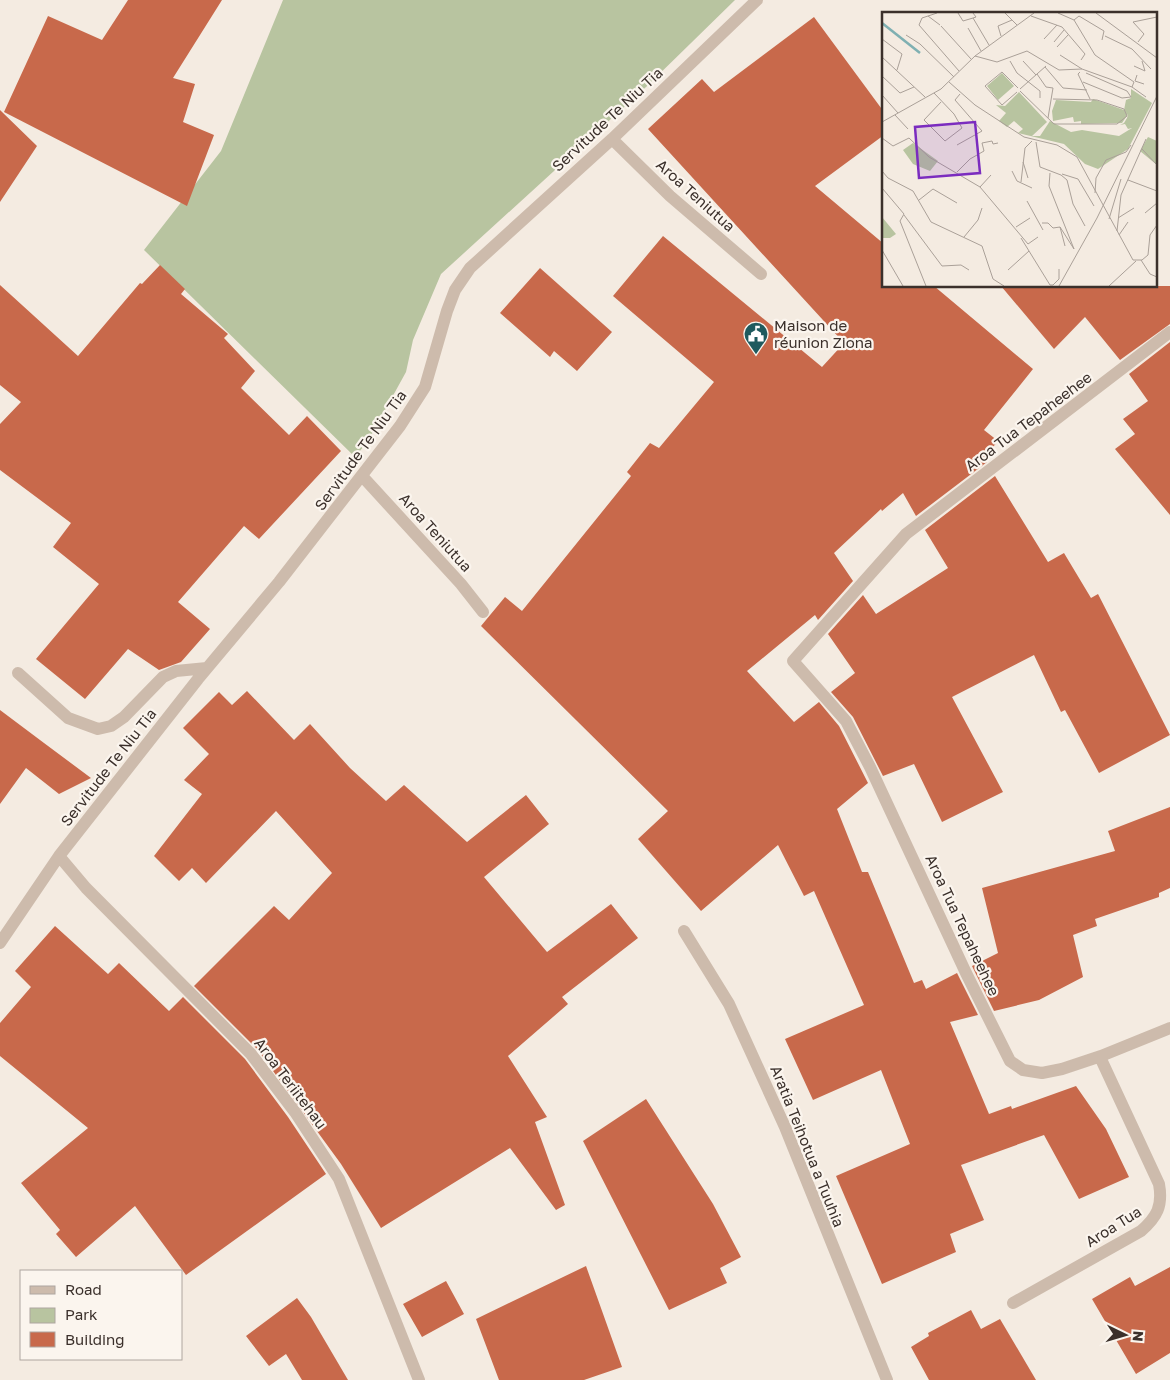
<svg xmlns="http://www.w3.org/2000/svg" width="1170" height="1380" viewBox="0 0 1170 1380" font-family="'Golos Text',sans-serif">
<rect width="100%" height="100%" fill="#f4ebe1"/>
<path fill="#b8c4a0" d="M 283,0 L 735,0 L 646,87 L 441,274 L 413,340 L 406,372 L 368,441 L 355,457 L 144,250 L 221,151 Z"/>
<path fill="#c8694b" d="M 128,0 L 222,0 L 173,78 L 195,84 L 183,122 L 214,135 L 187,206 L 4,112 L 48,16 L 102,40 Z
M 814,17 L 884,112 L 884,135 L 815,186 L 884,244 L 884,286 L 934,286 L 1033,369 L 984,430 L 998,441 L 984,458 L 987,462 L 916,516 L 903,493 L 882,511 L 881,509 L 834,553 L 853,581 L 818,620 L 815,615 L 747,671 L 794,722 L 819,702 L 839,726 L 868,783 L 837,809 L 862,872 L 868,872 L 914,983 L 922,980 L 926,989 L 957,973 L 978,1015 L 950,1022 L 989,1114 L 1011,1106 L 1012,1109 L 1076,1086 L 1106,1129 L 1129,1177 L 1079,1199 L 1044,1135 L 961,1165 L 984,1220 L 950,1234 L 956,1252 L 882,1284 L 836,1176 L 910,1144 L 881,1070 L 813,1100 L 785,1039 L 864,1005 L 814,891 L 804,896 L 778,845 L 701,911 L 638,839 L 668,811 L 481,626 L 505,597 L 522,611 L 631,476 L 627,472 L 650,443 L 659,448 L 714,382 L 613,296 L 663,236 L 822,367 L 844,343 L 648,129 L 702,79 L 714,92 Z
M 0,110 L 37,146 L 0,202 Z
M 160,265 L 185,289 L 181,294 L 228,334 L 224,338 L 255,371 L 241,388 L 289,435 L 307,416 L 341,451 L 259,539 L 244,526 L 178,602 L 210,629 L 181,662 L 159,670 L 128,649 L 85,699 L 36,659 L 99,584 L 53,547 L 71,523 L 0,470 L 0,424 L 21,402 L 0,385 L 0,285 L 78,356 L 140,283 L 142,284 Z
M 540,268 L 612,332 L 577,371 L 554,351 L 550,357 L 500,313 Z
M 1001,286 L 1170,286 L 1170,324 L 1120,360 L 1085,317 L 1054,349 Z
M 1170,342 L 1170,515 L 1115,449 L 1135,434 L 1123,419 L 1148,401 L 1129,374 Z
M 995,476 L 1048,562 L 1064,553 L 1091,598 L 1098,594 L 1170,735 L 1099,773 L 1065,710 L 1061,712 L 1034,655 L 952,697 L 1003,792 L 942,822 L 914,764 L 883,776 L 853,717 L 831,692 L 855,673 L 828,634 L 863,595 L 876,614 L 948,568 L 925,530 Z
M 247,691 L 294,740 L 310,724 L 350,768 L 386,801 L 404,785 L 467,842 L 526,795 L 549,824 L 484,877 L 547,952 L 611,904 L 638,938 L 562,997 L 568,1004 L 508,1056 L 547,1117 L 535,1122 L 565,1205 L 556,1210 L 510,1148 L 381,1228 L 341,1164 L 257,1049 L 194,986 L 274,906 L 289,920 L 332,873 L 276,811 L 206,883 L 192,868 L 179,881 L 154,856 L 202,794 L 184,780 L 209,754 L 183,728 L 219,692 L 232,705 Z
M 0,710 L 44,743 L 91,778 L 59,794 L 26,768 L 0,804 Z
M 1170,807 L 1170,888 L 1159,893 L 1159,897 L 1095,919 L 1097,926 L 1073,935 L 1083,977 L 1039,1000 L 994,1011 L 972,966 L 998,953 L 982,888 L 1115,851 L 1108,831 Z
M 55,926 L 108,974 L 119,963 L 169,1011 L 183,997 L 245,1059 L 288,1117 L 326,1174 L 186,1275 L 135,1206 L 76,1257 L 56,1234 L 60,1230 L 21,1183 L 88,1128 L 0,1056 L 0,1023 L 31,987 L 15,971 Z
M 646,1099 L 713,1204 L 741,1257 L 720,1268 L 727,1283 L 669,1310 L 583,1141 Z
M 586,1266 L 622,1367 L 584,1380 L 499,1380 L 476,1319 Z
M 1170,1267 L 1170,1353 L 1136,1374 L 1092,1299 L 1130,1277 L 1135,1286 Z
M 446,1281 L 464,1314 L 422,1337 L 403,1304 Z
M 297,1298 L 311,1317 L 348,1380 L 302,1380 L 286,1354 L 269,1366 L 246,1336 Z
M 971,1310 L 981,1329 L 1000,1319 L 1036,1380 L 929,1380 L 911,1347 L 929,1336 L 928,1333 Z"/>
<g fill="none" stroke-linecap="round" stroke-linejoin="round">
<path stroke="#cdbbac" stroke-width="12" d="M 612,139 L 670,196 L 761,274
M 1170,332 L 906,534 L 793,661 L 846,721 L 870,767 L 966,973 L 1010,1061 L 1023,1070 L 1042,1073 L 1062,1069 L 1101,1056 L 1170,1028
M 363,477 L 461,584 L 483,612
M 18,673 L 68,718 L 98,729 L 111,726 L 124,717 L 163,677 L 176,671 L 207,668
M 59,856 L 86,888 L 251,1054 L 295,1112 L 339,1179 L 419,1380
M 684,931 L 729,1004 L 785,1127 L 887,1380
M 0,943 L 59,856 L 198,679 L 279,582 L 400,426 L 425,387 L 447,311 L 455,290 L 470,268 L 612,139 L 757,0
M 1013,1303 L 1141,1231 C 1157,1217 1163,1206 1159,1184 L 1100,1057"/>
</g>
<defs>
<symbol id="civic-pin" viewBox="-11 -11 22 30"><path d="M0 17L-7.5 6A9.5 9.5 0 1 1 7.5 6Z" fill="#1f5a5e" stroke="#fbf5ee"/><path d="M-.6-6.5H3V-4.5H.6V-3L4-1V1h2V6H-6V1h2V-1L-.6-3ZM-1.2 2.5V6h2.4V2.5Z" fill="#fff"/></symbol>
</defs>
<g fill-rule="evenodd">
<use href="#civic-pin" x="742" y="320" width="28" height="38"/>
</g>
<g text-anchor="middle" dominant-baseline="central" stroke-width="4.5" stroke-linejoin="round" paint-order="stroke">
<g font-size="15" fill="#3b302b" stroke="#fbf5ee">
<text transform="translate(607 119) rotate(-43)">Servitude Te Niu Tia</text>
<text transform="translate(696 195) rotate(42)">Aroa Teniutua</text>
<text transform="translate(1028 421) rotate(-37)">Aroa Tua Tepaheehee</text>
<text transform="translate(360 450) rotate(-54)">Servitude Te Niu Tia</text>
<text transform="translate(436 532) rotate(48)">Aroa Teniutua</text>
<text transform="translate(108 767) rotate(-52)">Servitude Te Niu Tia</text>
<text transform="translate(963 925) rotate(65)">Aroa Tua Tepaheehee</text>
<text transform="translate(291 1083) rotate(53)">Aroa Teriitehau</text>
<text transform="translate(808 1146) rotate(68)">Aratia Teihotua a Tuuhia</text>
<text transform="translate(1113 1226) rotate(-32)">Aroa Tua</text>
</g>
<g font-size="15" fill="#3b302b" stroke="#fbf5ee" text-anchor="start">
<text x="774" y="325">Maison de<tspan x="774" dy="17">réunion Ziona</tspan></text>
</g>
</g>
<g transform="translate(882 12)">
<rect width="275" height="275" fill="#f4ebe1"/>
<path d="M 120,61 L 132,74 L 116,88 L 105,74 ZM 249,77 L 270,91 L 246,137 L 216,157 L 203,152 L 182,132 L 136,121 L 141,117 L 132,109 L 125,115 L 117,109 L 124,101 L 114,93 L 123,94 L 137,80 L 165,110 L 150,124 L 158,124 L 168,109 L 189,120 L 200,118 L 237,124 L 250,116 L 246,117 L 243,112 L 238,113 L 242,111 L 245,106 L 246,102 L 240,111 L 199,112 L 199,109 L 192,110 L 191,105 L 171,109 L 170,99 L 174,88 L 209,90 L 211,87 L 242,98 L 244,88 L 249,86 ZM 266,125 L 275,129 L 275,153 L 258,139 ZM 31,131 L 56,149 L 48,159 L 31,152 L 21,138 ZM 0,205 L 14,222 L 8,226 L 0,226 Z" fill="#b8c4a0"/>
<path fill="none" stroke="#7fb0b2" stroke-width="2.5" d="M 0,11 L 38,41"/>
<path fill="none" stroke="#aaa098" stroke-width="1" d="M 55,1 L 40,6 L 37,13 L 77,59M 76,1 L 81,9 L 91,6M 91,1 L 94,5 L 91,6 L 107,33M 123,1 L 135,13M 214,1 L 275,46M 46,4 L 58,13M 149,4 L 180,15 L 203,42 L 199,48M 192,8 L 197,4 L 222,19 L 220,28M 59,14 L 89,47M 86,16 L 99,39M 24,23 L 38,32 L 72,65M 119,24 L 116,14 L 130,8M 223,24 L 250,37 L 269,57M 0,27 L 20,42 L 15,58M 162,27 L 175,13M 172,30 L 182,18M 256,30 L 262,22 L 251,10 L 275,5M 175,35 L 186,23M 178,43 L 200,57M 93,44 L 115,50 L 145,39 L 177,58 L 200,57 L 250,75 L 252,70 L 213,43 L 192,8 L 176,1M 0,45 L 43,85M 128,49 L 135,61 L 158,79 L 158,86M 141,49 L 154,63M 252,54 L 263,59 L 260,49M 163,55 L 181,76 L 205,78M 198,60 L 196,62 L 208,87M 155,62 L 164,75 L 171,76 L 166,106M 255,63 L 253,69 L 262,72M 0,64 L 18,81 L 32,75M 67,70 L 93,93 L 142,125 L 175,133 L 195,145 L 251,248 L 260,248 L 266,243 L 268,223 L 275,213M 201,70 L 240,86 L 249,85 L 245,79 L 204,61M 250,75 L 264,85M 138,77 L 164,54M 138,79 L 172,112 L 235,112 L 245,104 L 242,97 L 215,88 L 171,87M 135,80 L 120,93 L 103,74 L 120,60 L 136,76M 52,81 L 72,102 L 80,116 L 63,129 L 42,108 L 59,90M 0,83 L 16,101M 13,103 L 26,117M 0,110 L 59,77 L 93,44 L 152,1M 0,126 L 11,134 L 27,126 L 47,145 L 98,175 L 146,232 L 156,225M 154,130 L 158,155 L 179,163 L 185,168 L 191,192 L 203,214M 75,133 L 100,119 L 73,88 L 78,82M 260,137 L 275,153M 141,150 L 146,166M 0,159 L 6,166 L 31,179 L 49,210 L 100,234 L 111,267 L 122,274M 130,159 L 135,169 L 150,176M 75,160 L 88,147 L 102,139 L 100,131 L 110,129 L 111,132 L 116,131M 168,161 L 167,174 L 192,237 L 178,215M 180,162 L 196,167 L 212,194M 246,168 L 275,179M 139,170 L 143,136 L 150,129M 98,175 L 109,163M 0,176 L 22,202 L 18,209 L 44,274M 213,181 L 214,166 L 224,148 L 244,140 L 249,133M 37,188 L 51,177 L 75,191M 145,189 L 161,218M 263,201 L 275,191M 22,203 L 60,254 L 79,253 L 87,258M 236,206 L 252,196M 227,207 L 239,167M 160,211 L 166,211 L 171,216 L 178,215 L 183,234M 134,215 L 148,206M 235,219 L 239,183 L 264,127M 237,223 L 246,210M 82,225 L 96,208 L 100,196M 139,226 L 147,239M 0,238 L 21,274M 259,248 L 268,262 L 275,265M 126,258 L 147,239 L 168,273 L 171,273 L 177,267 L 177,257M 177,274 L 215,206 L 275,84M 227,274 L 254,249"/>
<path fill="#7b2cbf" fill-opacity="0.15" stroke="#7b2cbf" stroke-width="2.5" d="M 93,110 L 98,161 L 37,166 L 33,115 Z"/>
<rect width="275" height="275" fill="none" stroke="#3b302b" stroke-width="2.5"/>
</g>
<rect x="20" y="1270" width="162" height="90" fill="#fbf5ee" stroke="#aea6a0"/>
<rect x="30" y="1286" width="25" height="8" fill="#cdbbac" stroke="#aea6a0"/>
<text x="65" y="1295" font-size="15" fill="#3b302b">Road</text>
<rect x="30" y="1308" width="25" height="15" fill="#b8c4a0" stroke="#aea6a0"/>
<text x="65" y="1320" font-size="15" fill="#3b302b">Park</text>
<rect x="30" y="1332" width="25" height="15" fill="#c8694b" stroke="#aea6a0"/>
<text x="65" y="1345" font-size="15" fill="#3b302b">Building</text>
<g transform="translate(1125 1335) rotate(95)" stroke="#fbf5ee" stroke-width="4" paint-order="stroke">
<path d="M0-4L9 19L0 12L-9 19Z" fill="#3b302b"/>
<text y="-8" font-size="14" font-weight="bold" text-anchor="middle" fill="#3b302b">N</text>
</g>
</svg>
